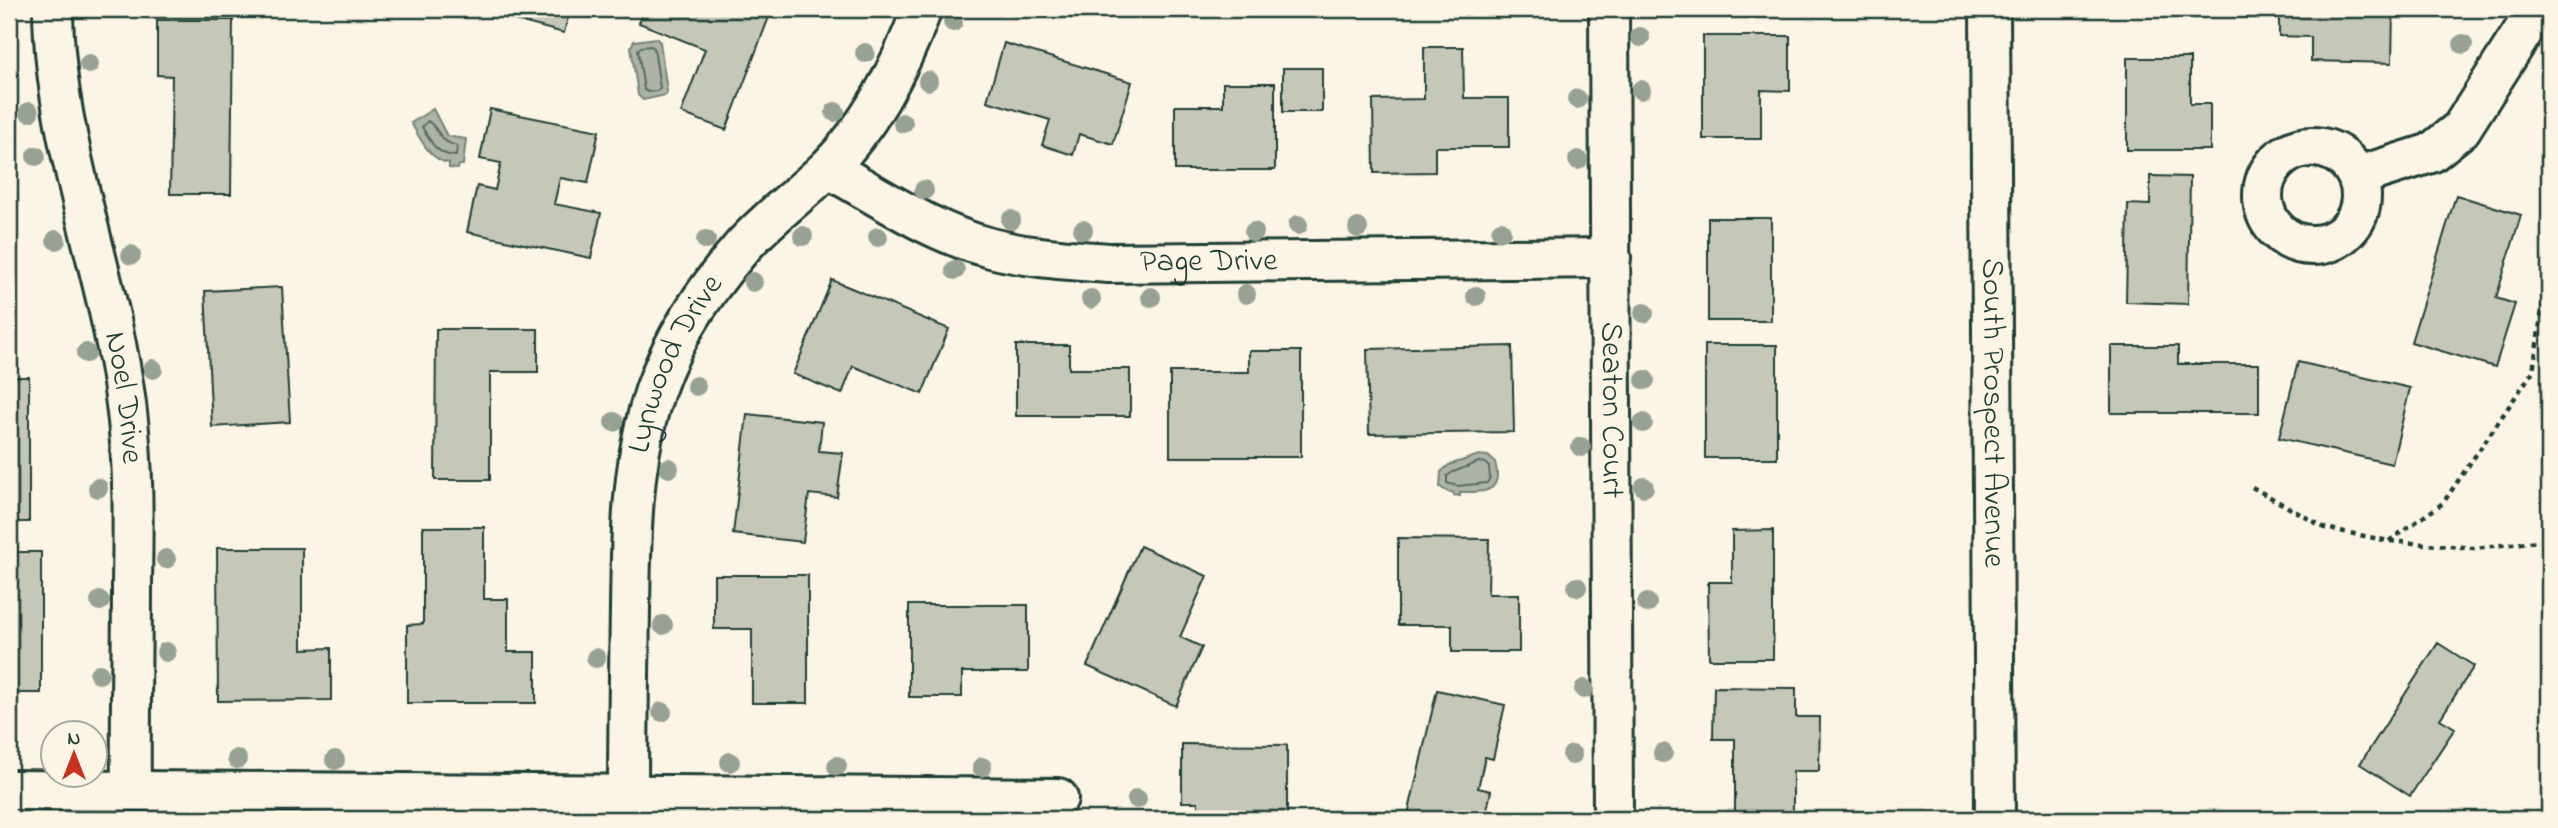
<svg xmlns="http://www.w3.org/2000/svg" width="2558" height="828" viewBox="0 0 2558 828" font-family="'Indie Flower',sans-serif">
<rect width="100%" height="100%" fill="#fcf5e5"/>
<filter id="ink" filterUnits="userSpaceOnUse"><feTurbulence type="fractalNoise" baseFrequency=".0143" numOctaves="2"/><feDisplacementMap in="SourceGraphic" scale="14" xChannelSelector="R" yChannelSelector="G"/><feConvolveMatrix kernelMatrix="1 2 1 2 8 2 1 2 1" color-interpolation-filters="sRGB"/></filter>
<g filter="url(#ink)">
<path fill="#aeb3a7" stroke="#758479" stroke-width="2" d="M 656,38 L 660,42 L 667,91 L 666,95 L 643,100 L 638,95 L 631,47 L 634,41 Z
M 433,109 L 447,136 L 466,139 L 463,165 L 459,165 L 458,169 L 449,168 L 449,163 C 429,160 421,139 411,123 Z
M 1479,455 L 1488,456 L 1495,462 C 1504,494 1483,492 1460,492 L 1460,496 L 1454,495 L 1453,492 L 1448,492 L 1440,487 L 1441,472 L 1449,465 Z"/>
<g fill="none" stroke-linecap="round" stroke-linejoin="round">
<path stroke="#586c62" stroke-width="2" d="M 651,46 L 654,48 L 660,88 L 657,91 L 648,92 L 644,90 L 638,50 L 641,47 Z
M 428,121 C 442,131 435,139 457,146 L 456,156 C 437,155 431,143 422,127 Z
M 1479,462 L 1485,463 L 1489,467 L 1490,478 L 1487,483 L 1457,486 L 1447,483 L 1447,476 L 1453,472 Z"/>
</g>
<path fill="#c5c7b9" stroke="#1f3d34" stroke-width="2" d="M 394,9 L 451,9 L 450,14 Z
M 472,9 L 570,9 L 564,33 Z
M 644,9 L 772,9 L 726,130 L 681,113 L 705,49 L 639,23 Z
M 2279,9 L 2393,9 L 2392,63 L 2311,61 L 2311,37 L 2279,36 Z
M 157,20 L 233,20 L 231,194 L 170,194 L 172,76 L 157,75 Z
M 1703,36 L 1790,36 L 1790,91 L 1761,90 L 1761,139 L 1703,139 Z
M 1004,43 L 1132,82 L 1113,144 L 1079,134 L 1073,155 L 1042,145 L 1050,120 L 987,101 Z
M 1424,47 L 1463,47 L 1464,98 L 1509,98 L 1509,147 L 1435,147 L 1435,172 L 1374,173 L 1373,100 L 1424,99 Z
M 2127,58 L 2190,58 L 2190,104 L 2210,104 L 2210,150 L 2127,150 Z
M 1283,68 L 1322,68 L 1322,112 L 1283,112 Z
M 1223,83 L 1275,83 L 1275,170 L 1175,170 L 1175,106 L 1223,106 Z
M 490,109 L 599,131 L 588,183 L 560,178 L 554,204 L 601,213 L 591,258 L 467,232 L 477,186 L 495,190 L 501,163 L 480,159 Z
M 2150,176 L 2190,177 L 2188,304 L 2126,302 L 2128,204 L 2150,205 Z
M 2456,195 L 2521,215 L 2496,298 L 2515,304 L 2495,367 L 2411,342 Z
M 1708,218 L 1771,218 L 1771,321 L 1708,321 Z
M 832,280 L 949,329 L 922,394 L 853,366 L 842,394 L 793,374 Z
M 282,287 L 290,422 L 212,427 L 205,291 Z
M 436,329 L 538,329 L 538,372 L 490,372 L 490,480 L 435,480 Z
M 1016,345 L 1069,345 L 1069,369 L 1130,369 L 1130,416 L 1016,416 Z
M 1705,345 L 1777,345 L 1777,458 L 1705,458 Z
M 1512,346 L 1514,432 L 1369,434 L 1367,349 Z
M 2111,346 L 2178,346 L 2178,364 L 2259,364 L 2259,413 L 2111,413 Z
M 1249,351 L 1301,351 L 1301,457 L 1170,457 L 1170,372 L 1249,372 Z
M 2298,362 L 2410,388 L 2392,464 L 2279,438 Z
M 9,377 L 29,377 L 29,522 L 9,522 Z
M 747,414 L 822,422 L 819,451 L 843,453 L 837,497 L 809,494 L 803,542 L 733,534 Z
M 423,527 L 484,527 L 484,599 L 508,599 L 508,652 L 536,652 L 536,703 L 407,703 L 407,625 L 423,624 Z
M 1773,530 L 1773,659 L 1709,659 L 1708,582 L 1732,582 L 1732,531 Z
M 1398,538 L 1489,539 L 1488,594 L 1519,594 L 1519,652 L 1452,652 L 1452,625 L 1398,625 Z
M 1140,546 L 1207,576 L 1180,637 L 1202,647 L 1176,706 L 1087,666 Z
M 217,548 L 302,548 L 302,649 L 331,648 L 331,700 L 218,701 Z
M 9,552 L 41,552 L 41,693 L 9,693 Z
M 714,575 L 808,575 L 808,703 L 752,703 L 752,629 L 714,629 Z
M 909,605 L 1028,605 L 1028,672 L 962,672 L 962,697 L 909,697 Z
M 2438,643 L 2474,666 L 2440,719 L 2455,728 L 2410,796 L 2360,764 Z
M 1714,687 L 1796,688 L 1796,717 L 1820,717 L 1819,771 L 1793,771 L 1793,819 L 1735,819 L 1735,739 L 1713,739 Z
M 1437,690 L 1505,705 L 1493,759 L 1485,757 L 1478,788 L 1491,791 L 1485,819 L 1407,819 Z
M 1182,744 L 1287,745 L 1287,819 L 1198,819 L 1198,802 L 1182,802 Z"/>
<g fill="none" stroke-linecap="round" stroke-linejoin="round">
<defs>
<g id="minor">
<path id="s1" d="M 53,9 C 54,144 109,271 126,404 C 134,464 133,524 132,584 C 132,653 130,722 131,791"/>
<path id="s2" d="M 1609,9 L 1613,811"/>
<circle cx="2312" cy="196" r="49"/>
<path id="s3" d="M 828,168 C 880,197 932,233 991,248 C 1030,258 1069,260 1108,263 L 1611,258"/>
<path d="M 2358,176 L 2431,153 L 2461,129 L 2526,27"/>
<path d="M 9,790 L 1058,798"/>
<path id="s4" d="M 628,795 C 628,733 629,671 630,609 C 631,542 631,475 649,410 C 665,350 702,293 743,246 C 769,217 801,194 829,167 C 872,123 901,66 922,9"/>
</g>
<g id="major">
<path id="s5" d="M 1990,9 L 1995,819"/>
</g>
</defs>
<use href="#minor" stroke="#1f3d34" stroke-width="44"/>
<use href="#major" stroke="#1f3d34" stroke-width="44"/>
<path stroke="#1f3d34" stroke-width="4.5" stroke-dasharray="5 5" stroke-linecap="butt" d="M 2252,487 L 2325,528 L 2389,541 L 2474,548 L 2549,540
M 2389,541 L 2443,503 L 2533,371 L 2549,263"/>
<use href="#minor" stroke="#fcf5e5" stroke-width="38"/>
<use href="#major" stroke="#fcf5e5" stroke-width="38"/>
</g>
<g fill="#97a194">
<circle cx="953" cy="22" r="10"/>
<circle cx="1640" cy="37" r="10"/>
<circle cx="2463" cy="44" r="10"/>
<circle cx="865" cy="53" r="10"/>
<circle cx="89" cy="64" r="10"/>
<circle cx="928" cy="81" r="10"/>
<circle cx="1641" cy="90" r="10"/>
<circle cx="1577" cy="99" r="10"/>
<circle cx="29" cy="112" r="10"/>
<circle cx="835" cy="112" r="10"/>
<circle cx="903" cy="123" r="10"/>
<circle cx="36" cy="156" r="10"/>
<circle cx="1578" cy="160" r="10"/>
<circle cx="924" cy="190" r="10"/>
<circle cx="1011" cy="220" r="10"/>
<circle cx="1298" cy="225" r="10"/>
<circle cx="1358" cy="228" r="10"/>
<circle cx="1083" cy="230" r="10"/>
<circle cx="1501" cy="231" r="10"/>
<circle cx="1254" cy="232" r="10"/>
<circle cx="803" cy="236" r="10"/>
<circle cx="878" cy="237" r="10"/>
<circle cx="56" cy="240" r="10"/>
<circle cx="706" cy="240" r="10"/>
<circle cx="131" cy="255" r="10"/>
<circle cx="955" cy="270" r="10"/>
<circle cx="753" cy="282" r="10"/>
<circle cx="1246" cy="294" r="10"/>
<circle cx="1476" cy="296" r="10"/>
<circle cx="1151" cy="297" r="10"/>
<circle cx="1091" cy="299" r="10"/>
<circle cx="1644" cy="313" r="10"/>
<circle cx="86" cy="353" r="10"/>
<circle cx="153" cy="369" r="10"/>
<circle cx="1645" cy="380" r="10"/>
<circle cx="696" cy="386" r="10"/>
<circle cx="614" cy="422" r="10"/>
<circle cx="1643" cy="423" r="10"/>
<circle cx="1581" cy="447" r="10"/>
<circle cx="669" cy="468" r="10"/>
<circle cx="1644" cy="487" r="10"/>
<circle cx="98" cy="488" r="10"/>
<circle cx="166" cy="559" r="10"/>
<circle cx="1577" cy="587" r="10"/>
<circle cx="100" cy="601" r="10"/>
<circle cx="1647" cy="603" r="10"/>
<circle cx="663" cy="625" r="10"/>
<circle cx="166" cy="652" r="10"/>
<circle cx="596" cy="658" r="10"/>
<circle cx="99" cy="674" r="10"/>
<circle cx="1584" cy="689" r="10"/>
<circle cx="662" cy="712" r="10"/>
<circle cx="1663" cy="753" r="10"/>
<circle cx="1572" cy="755" r="10"/>
<circle cx="237" cy="759" r="10"/>
<circle cx="335" cy="760" r="10"/>
<circle cx="730" cy="762" r="10"/>
<circle cx="837" cy="766" r="10"/>
<circle cx="982" cy="767" r="10"/>
<circle cx="1137" cy="799" r="10"/>
</g>
</g>
<g text-anchor="middle" dominant-baseline="central" stroke-width="7" stroke-linejoin="round" paint-order="stroke">
<g font-size="32" fill="#1f3d34" stroke="#fcf5e5">
<text stroke="none"><textPath href="#s3" startOffset="401">Page Drive</textPath></text>
<text stroke="none"><textPath href="#s4" startOffset="439">Lynwood Drive</textPath></text>
<text stroke="none"><textPath href="#s1" startOffset="396">Noel Drive</textPath></text>
<text stroke="none"><textPath href="#s2" startOffset="401">Seaton Court</textPath></text>
<text stroke="none"><textPath href="#s5" startOffset="404">South Prospect Avenue</textPath></text>
</g>
</g>
<rect width="2558" height="828" fill="none" stroke="#fcf5e5" stroke-width="35"/>
<rect x="18" y="18" width="2523" height="793" fill="none" stroke="#1f3d34" stroke-width="2.5" filter="url(#ink)"/>
<g transform="translate(74 754)"><circle r="33" fill="#fcf5e5" stroke="#a4ab9e" stroke-width="2"/>
<path d="M0-5L12 26L0 18L-12 26Z" fill="#c8321e"/>
<text y="-10" font-size="19" font-weight="bold" text-anchor="middle" fill="#1f3d34">N</text>
</g>
</svg>
